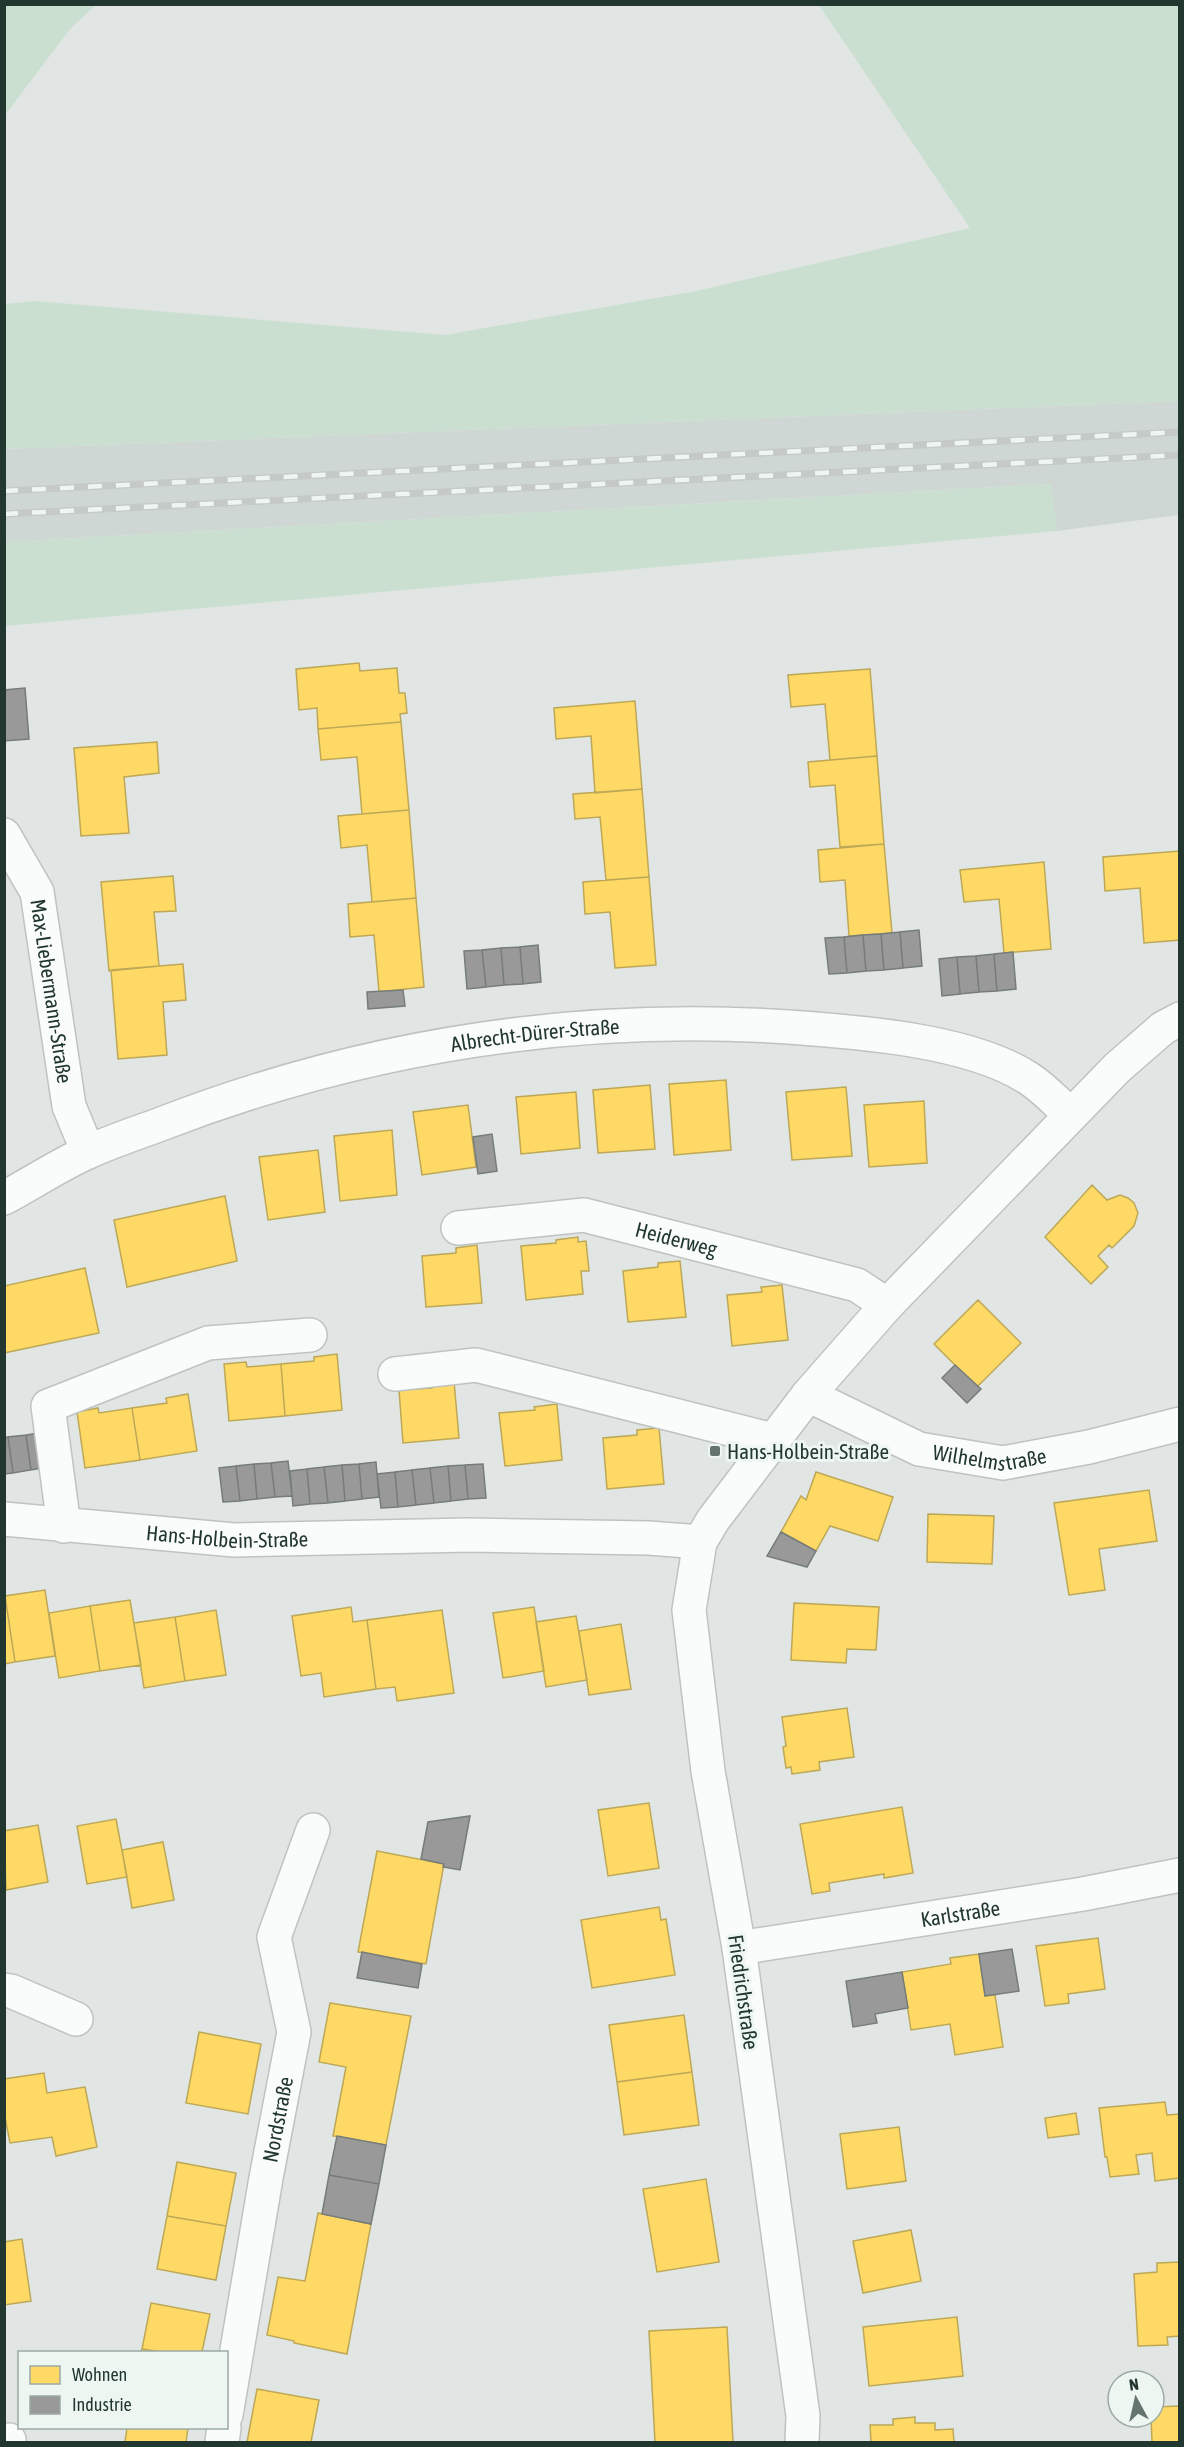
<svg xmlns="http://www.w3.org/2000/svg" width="1184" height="2447" viewBox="0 0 1184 2447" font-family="'Asap Condensed',sans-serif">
<rect width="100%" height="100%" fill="#e1e6e4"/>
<path fill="#cfd7d4" d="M 1179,401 L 1179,515 L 1057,531 L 1050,484 L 5,542 L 5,449 Z"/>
<path fill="#cadfd0" d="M 5,4 L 96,5 L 70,29 L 5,115 Z
M 819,5 L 1179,5 L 1179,401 L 5,449 L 5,304 L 35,301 L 445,335 L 696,291 L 970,228 Z
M 1051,484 L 1057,531 L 5,626 L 5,542 Z"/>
<path fill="#ffd966" stroke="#bca856" stroke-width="1.5" d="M 359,663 L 360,671 L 397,668 L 399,693 L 405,693 L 407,713 L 400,714 L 401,722 L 318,729 L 317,708 L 299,710 L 296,669 Z
M 870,669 L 877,756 L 830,760 L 825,704 L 791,707 L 788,675 Z
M 635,701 L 642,789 L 595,793 L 591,736 L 556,739 L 554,708 Z
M 401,722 L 409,810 L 362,814 L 357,757 L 321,760 L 318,729 Z
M 157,742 L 159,773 L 124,777 L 129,833 L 81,836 L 74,748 Z
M 877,756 L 884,844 L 840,847 L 835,785 L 810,787 L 808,762 Z
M 642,789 L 649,877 L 606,880 L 600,817 L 575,819 L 573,794 Z
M 409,810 L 416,898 L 372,902 L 367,845 L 341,848 L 338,816 Z
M 884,844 L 892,933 L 849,936 L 845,880 L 820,882 L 818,850 Z
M 1180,851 L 1180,940 L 1144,943 L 1140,888 L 1105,891 L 1103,857 Z
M 1044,862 L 1051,949 L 1004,953 L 999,899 L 964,902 L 960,870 Z
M 173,876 L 176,911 L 154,912 L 159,966 L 109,971 L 101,882 Z
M 649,877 L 656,965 L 615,968 L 610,912 L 585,914 L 583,882 Z
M 416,898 L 424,987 L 379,992 L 374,935 L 350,937 L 348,904 Z
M 183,964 L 186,1000 L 163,1002 L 167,1055 L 118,1059 L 111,970 Z
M 726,1080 L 731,1150 L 674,1155 L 669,1084 Z
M 650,1085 L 655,1149 L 598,1153 L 593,1090 Z
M 846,1087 L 852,1156 L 792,1160 L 786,1092 Z
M 576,1092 L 580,1148 L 521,1154 L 516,1097 Z
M 924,1101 L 927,1163 L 869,1167 L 864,1105 Z
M 468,1105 L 476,1167 L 422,1175 L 413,1112 Z
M 392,1130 L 397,1195 L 340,1201 L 334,1136 Z
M 318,1150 L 325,1212 L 268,1220 L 259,1157 Z
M 1092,1185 L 1107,1200 L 1120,1195 L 1128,1198 L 1134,1203 L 1138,1213 L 1134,1226 L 1112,1248 L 1109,1245 L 1098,1256 L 1108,1267 L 1091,1284 L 1045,1237 Z
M 225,1196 L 237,1261 L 127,1287 L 114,1220 Z
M 578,1237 L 578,1242 L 586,1241 L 589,1271 L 581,1271 L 583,1294 L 526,1300 L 521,1246 L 556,1243 L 556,1240 Z
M 477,1245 L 482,1303 L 426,1307 L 422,1256 L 456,1253 L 456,1248 Z
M 680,1261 L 686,1317 L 628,1322 L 623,1271 L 658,1267 L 658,1263 Z
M 85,1268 L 99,1333 L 4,1353 L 4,1286 Z
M 782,1285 L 788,1340 L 732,1346 L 727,1295 L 762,1292 L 761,1287 Z
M 978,1300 L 1021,1343 L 977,1387 L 934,1344 Z
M 337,1354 L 342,1410 L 285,1416 L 281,1364 L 314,1361 L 314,1357 Z
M 246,1362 L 247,1367 L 281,1364 L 285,1416 L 229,1421 L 224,1364 Z
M 454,1381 L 459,1438 L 403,1443 L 399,1390 L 432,1388 L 431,1383 Z
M 188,1394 L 197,1451 L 140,1460 L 132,1408 L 167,1403 L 166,1398 Z
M 557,1404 L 562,1460 L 505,1466 L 499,1413 L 535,1410 L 534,1407 Z
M 98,1408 L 99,1413 L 132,1408 L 140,1460 L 85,1468 L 77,1412 Z
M 659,1428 L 664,1484 L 607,1489 L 603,1438 L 637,1435 L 637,1430 Z
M 816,1472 L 893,1497 L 878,1541 L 830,1526 L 816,1551 L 781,1532 L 801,1496 L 806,1500 Z
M 1149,1490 L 1157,1541 L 1099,1549 L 1105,1590 L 1069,1595 L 1054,1503 Z
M 928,1514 L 994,1516 L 992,1564 L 927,1562 Z
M 45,1590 L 55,1656 L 15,1662 L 5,1596 Z
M 5,1596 L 15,1662 L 4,1664 L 4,1596 Z
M 130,1600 L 141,1665 L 100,1671 L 90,1606 Z
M 794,1603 L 879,1607 L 876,1650 L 847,1649 L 846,1663 L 791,1660 Z
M 90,1606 L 100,1671 L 59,1678 L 49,1613 Z
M 351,1607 L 353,1622 L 367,1620 L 376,1689 L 324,1697 L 321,1673 L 301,1676 L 292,1616 Z
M 534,1607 L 544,1671 L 503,1678 L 493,1613 Z
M 216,1610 L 226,1675 L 185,1681 L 175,1617 Z
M 442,1610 L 454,1693 L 397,1701 L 395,1687 L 376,1689 L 367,1620 Z
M 576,1616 L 587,1680 L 546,1687 L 536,1622 Z
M 175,1617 L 185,1681 L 144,1688 L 134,1623 Z
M 621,1624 L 631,1689 L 589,1695 L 579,1631 Z
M 847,1708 L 854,1757 L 819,1762 L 820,1770 L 792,1774 L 791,1767 L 786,1768 L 783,1747 L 786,1746 L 782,1717 Z
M 649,1803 L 659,1868 L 608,1876 L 598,1810 Z
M 902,1807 L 913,1873 L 884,1878 L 884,1874 L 829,1883 L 830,1891 L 812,1894 L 800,1824 Z
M 116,1819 L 127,1877 L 87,1884 L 77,1826 Z
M 38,1825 L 48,1882 L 6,1890 L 4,1831 Z
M 163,1842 L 174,1900 L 132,1908 L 122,1850 Z
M 377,1851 L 444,1864 L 426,1964 L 358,1952 Z
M 659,1907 L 661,1920 L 666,1919 L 675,1975 L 592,1988 L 581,1920 Z
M 1098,1938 L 1105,1989 L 1068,1994 L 1069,2003 L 1045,2006 L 1036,1946 Z
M 979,1954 L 985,1996 L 995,1995 L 1003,2047 L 955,2055 L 950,2024 L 911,2030 L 902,1972 L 951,1964 L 950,1958 Z
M 330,2003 L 411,2016 L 386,2145 L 333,2136 L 346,2067 L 319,2062 Z
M 684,2015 L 692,2072 L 617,2082 L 609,2025 Z
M 199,2032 L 261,2044 L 248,2114 L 186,2103 Z
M 692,2072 L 699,2125 L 624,2135 L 617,2082 Z
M 44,2073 L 47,2093 L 85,2087 L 97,2147 L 56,2156 L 52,2137 L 10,2143 L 4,2112 L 4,2079 Z
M 1165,2102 L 1167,2115 L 1180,2114 L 1180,2178 L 1155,2181 L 1152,2153 L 1136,2155 L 1139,2174 L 1110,2177 L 1107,2157 L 1105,2157 L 1099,2108 Z
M 1076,2113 L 1079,2134 L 1048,2138 L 1045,2118 Z
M 899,2127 L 906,2181 L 847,2189 L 840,2134 Z
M 177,2162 L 236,2173 L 226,2226 L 167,2216 Z
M 706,2179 L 719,2262 L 657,2272 L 643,2189 Z
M 318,2213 L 371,2224 L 347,2354 L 294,2343 L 294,2341 L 267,2335 L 278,2277 L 305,2281 Z
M 167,2216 L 226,2226 L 216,2280 L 157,2269 Z
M 911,2230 L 921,2281 L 863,2293 L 853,2241 Z
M 22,2239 L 31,2301 L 4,2305 L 4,2242 Z
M 1180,2262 L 1180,2336 L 1167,2337 L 1168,2345 L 1138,2346 L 1134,2274 L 1157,2272 L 1157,2263 Z
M 151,2303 L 210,2314 L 202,2352 L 161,2352 L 142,2349 Z
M 957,2317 L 963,2376 L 869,2386 L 863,2327 Z
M 727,2327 L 733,2442 L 655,2442 L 649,2331 Z
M 142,2349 L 161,2352 L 141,2352 Z
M 257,2389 L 319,2400 L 311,2442 L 247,2442 Z
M 1180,2406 L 1180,2442 L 1152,2442 L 1151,2417 L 1154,2417 L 1154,2407 Z
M 915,2417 L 915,2423 L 935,2423 L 935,2430 L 953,2429 L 954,2442 L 871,2442 L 870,2425 L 893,2425 L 893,2419 Z
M 127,2428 L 188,2428 L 186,2442 L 125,2442 Z"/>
<path fill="#999" stroke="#757c7a" stroke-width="1.5" d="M 25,688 L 29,739 L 4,741 L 4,690 Z
M 919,930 L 922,966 L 903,968 L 900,932 Z
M 900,932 L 903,968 L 884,970 L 881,934 Z
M 881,934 L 884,970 L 866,971 L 863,935 Z
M 863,935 L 866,971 L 847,973 L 844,937 Z
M 844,937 L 847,973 L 829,974 L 825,938 Z
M 538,945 L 541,982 L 523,984 L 520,947 Z
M 520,947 L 523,984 L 504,985 L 501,948 Z
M 501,948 L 504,985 L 486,987 L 482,950 Z
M 482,950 L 486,987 L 467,989 L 464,951 Z
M 1013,952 L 1016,989 L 997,991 L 994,954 Z
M 994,954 L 997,991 L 979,992 L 976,956 Z
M 976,956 L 979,992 L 960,994 L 957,957 Z
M 957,957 L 960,994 L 942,996 L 939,959 Z
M 403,990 L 405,1006 L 368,1009 L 367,992 Z
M 492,1134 L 497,1171 L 478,1174 L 473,1137 Z
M 955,1365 L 981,1389 L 967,1403 L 942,1378 Z
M 43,1432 L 49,1467 L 31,1470 L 26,1435 Z
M 26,1435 L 31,1470 L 13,1473 L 8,1437 Z
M 8,1437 L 13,1473 L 4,1474 L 4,1438 Z
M 288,1461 L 292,1496 L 275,1497 L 271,1463 Z
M 376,1462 L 379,1497 L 362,1499 L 359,1464 Z
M 271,1463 L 275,1497 L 257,1499 L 254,1464 Z
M 254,1464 L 257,1499 L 240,1501 L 236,1466 Z
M 359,1464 L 362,1499 L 345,1501 L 342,1465 Z
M 483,1464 L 486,1498 L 468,1499 L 465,1465 Z
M 342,1465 L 345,1501 L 328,1503 L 324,1467 Z
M 465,1465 L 468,1499 L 451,1501 L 448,1466 Z
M 236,1466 L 240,1501 L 223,1502 L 219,1468 Z
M 448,1466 L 451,1501 L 434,1503 L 430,1468 Z
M 324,1467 L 328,1503 L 310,1504 L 307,1469 Z
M 430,1468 L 434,1503 L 416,1505 L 412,1470 Z
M 307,1469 L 310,1504 L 293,1506 L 290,1471 Z
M 412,1470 L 416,1505 L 398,1507 L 395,1472 Z
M 395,1472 L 398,1507 L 381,1508 L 377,1474 Z
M 781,1532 L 816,1551 L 807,1567 L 767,1556 Z
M 470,1816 L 460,1870 L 443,1867 L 444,1864 L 421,1859 L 428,1822 Z
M 1012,1949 L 1019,1991 L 985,1996 L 979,1954 Z
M 362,1952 L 422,1964 L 418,1988 L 357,1978 Z
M 902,1972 L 908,2008 L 875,2014 L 877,2023 L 853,2027 L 846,1981 Z
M 337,2136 L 386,2145 L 379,2184 L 329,2175 Z
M 329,2175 L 379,2184 L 371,2224 L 322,2214 Z"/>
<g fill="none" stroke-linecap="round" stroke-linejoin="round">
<defs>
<g id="minor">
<path id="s1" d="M 4,835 L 37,892 L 69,1106 L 88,1152"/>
<path id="s2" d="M 4,1198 C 32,1183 59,1165 88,1152 C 112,1141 137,1133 161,1124 C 363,1046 573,1013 789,1027 C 859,1032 969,1040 1028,1078 C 1044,1088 1057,1103 1071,1115"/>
<path id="s3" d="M 458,1228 L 584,1215 L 857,1285 L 887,1305"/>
<path d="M 395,1374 L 476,1365 L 773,1440"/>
<path id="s4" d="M 808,1395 L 919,1449 L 1003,1463 L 1089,1447 L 1180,1424"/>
<path id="s5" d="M 4,1519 L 234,1540 L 469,1535 L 649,1538 L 700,1542"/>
<path d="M 64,1526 L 48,1406 L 208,1343 L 310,1335"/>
<path id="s6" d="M 739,1948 L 1083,1894 L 1180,1875"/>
<path d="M 4,1990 L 11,1991 L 76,2019"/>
<path id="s7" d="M 226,2415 L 266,2178 L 294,2032 L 274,1937 L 313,1830"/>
<path d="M 4,2442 L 9,2440"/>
<path d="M 222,2442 L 224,2428"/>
<path d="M 802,2442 L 803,2416 L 739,1948 L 708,1771 L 689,1610 L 700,1542 L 713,1520 L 808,1395 L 887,1305 L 1117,1068 L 1163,1028 L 1180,1019"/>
</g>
</defs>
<use href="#minor" stroke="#bec3c1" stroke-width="36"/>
<use href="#minor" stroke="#fafbfb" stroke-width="33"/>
<defs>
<path id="rail" d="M 4,491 L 1180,432
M 4,514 L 1180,455"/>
</defs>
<use href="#rail" stroke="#c5c9c8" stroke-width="7"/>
<use href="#rail" stroke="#eef6f2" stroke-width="4.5" stroke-dasharray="14" stroke-linecap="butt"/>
</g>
<rect fill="#64746f" stroke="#eef6f2" stroke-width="2" x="709" y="1445" width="12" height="12" rx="3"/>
<g text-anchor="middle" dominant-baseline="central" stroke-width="6" stroke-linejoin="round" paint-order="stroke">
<g font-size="21" fill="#213730" stroke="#eef6f2">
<text stroke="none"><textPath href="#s1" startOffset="166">Max-Liebermann-Straße</textPath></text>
<text stroke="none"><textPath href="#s2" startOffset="560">Albrecht-Dürer-Straße</textPath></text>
<text stroke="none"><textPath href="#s3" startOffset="222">Heiderweg</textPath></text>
<text stroke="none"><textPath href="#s4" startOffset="195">Wilhelmstraße</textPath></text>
<text stroke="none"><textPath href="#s5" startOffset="224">Hans-Holbein-Straße</textPath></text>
<text stroke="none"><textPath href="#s6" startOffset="224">Karlstraße</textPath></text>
<text transform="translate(744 1992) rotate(82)">Friedrichstraße</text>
<text stroke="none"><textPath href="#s7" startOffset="300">Nordstraße</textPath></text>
</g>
<g font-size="21" fill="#213730" stroke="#eef6f2" text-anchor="start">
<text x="727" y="1451">Hans-Holbein-Straße</text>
</g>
</g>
<rect width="1184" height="2447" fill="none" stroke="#213730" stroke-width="12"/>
<rect x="18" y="2351" width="210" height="78" fill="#eef6f2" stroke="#9caaa4" stroke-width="1.5"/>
<rect x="30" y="2366" width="30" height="18" fill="#ffd966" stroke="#9caaa4" stroke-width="1.5"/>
<text x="72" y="2381" font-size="18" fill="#213730">Wohnen</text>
<rect x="30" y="2396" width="30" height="18" fill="#999999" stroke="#9caaa4" stroke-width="1.5"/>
<text x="72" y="2411" font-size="18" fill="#213730">Industrie</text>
<g transform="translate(1136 2399) rotate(352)"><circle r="28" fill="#eef6f2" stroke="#9caaa4" stroke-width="1.5"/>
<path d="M0-4.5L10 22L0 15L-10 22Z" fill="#64746f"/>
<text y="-9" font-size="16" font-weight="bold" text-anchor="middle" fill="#213730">N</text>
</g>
</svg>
